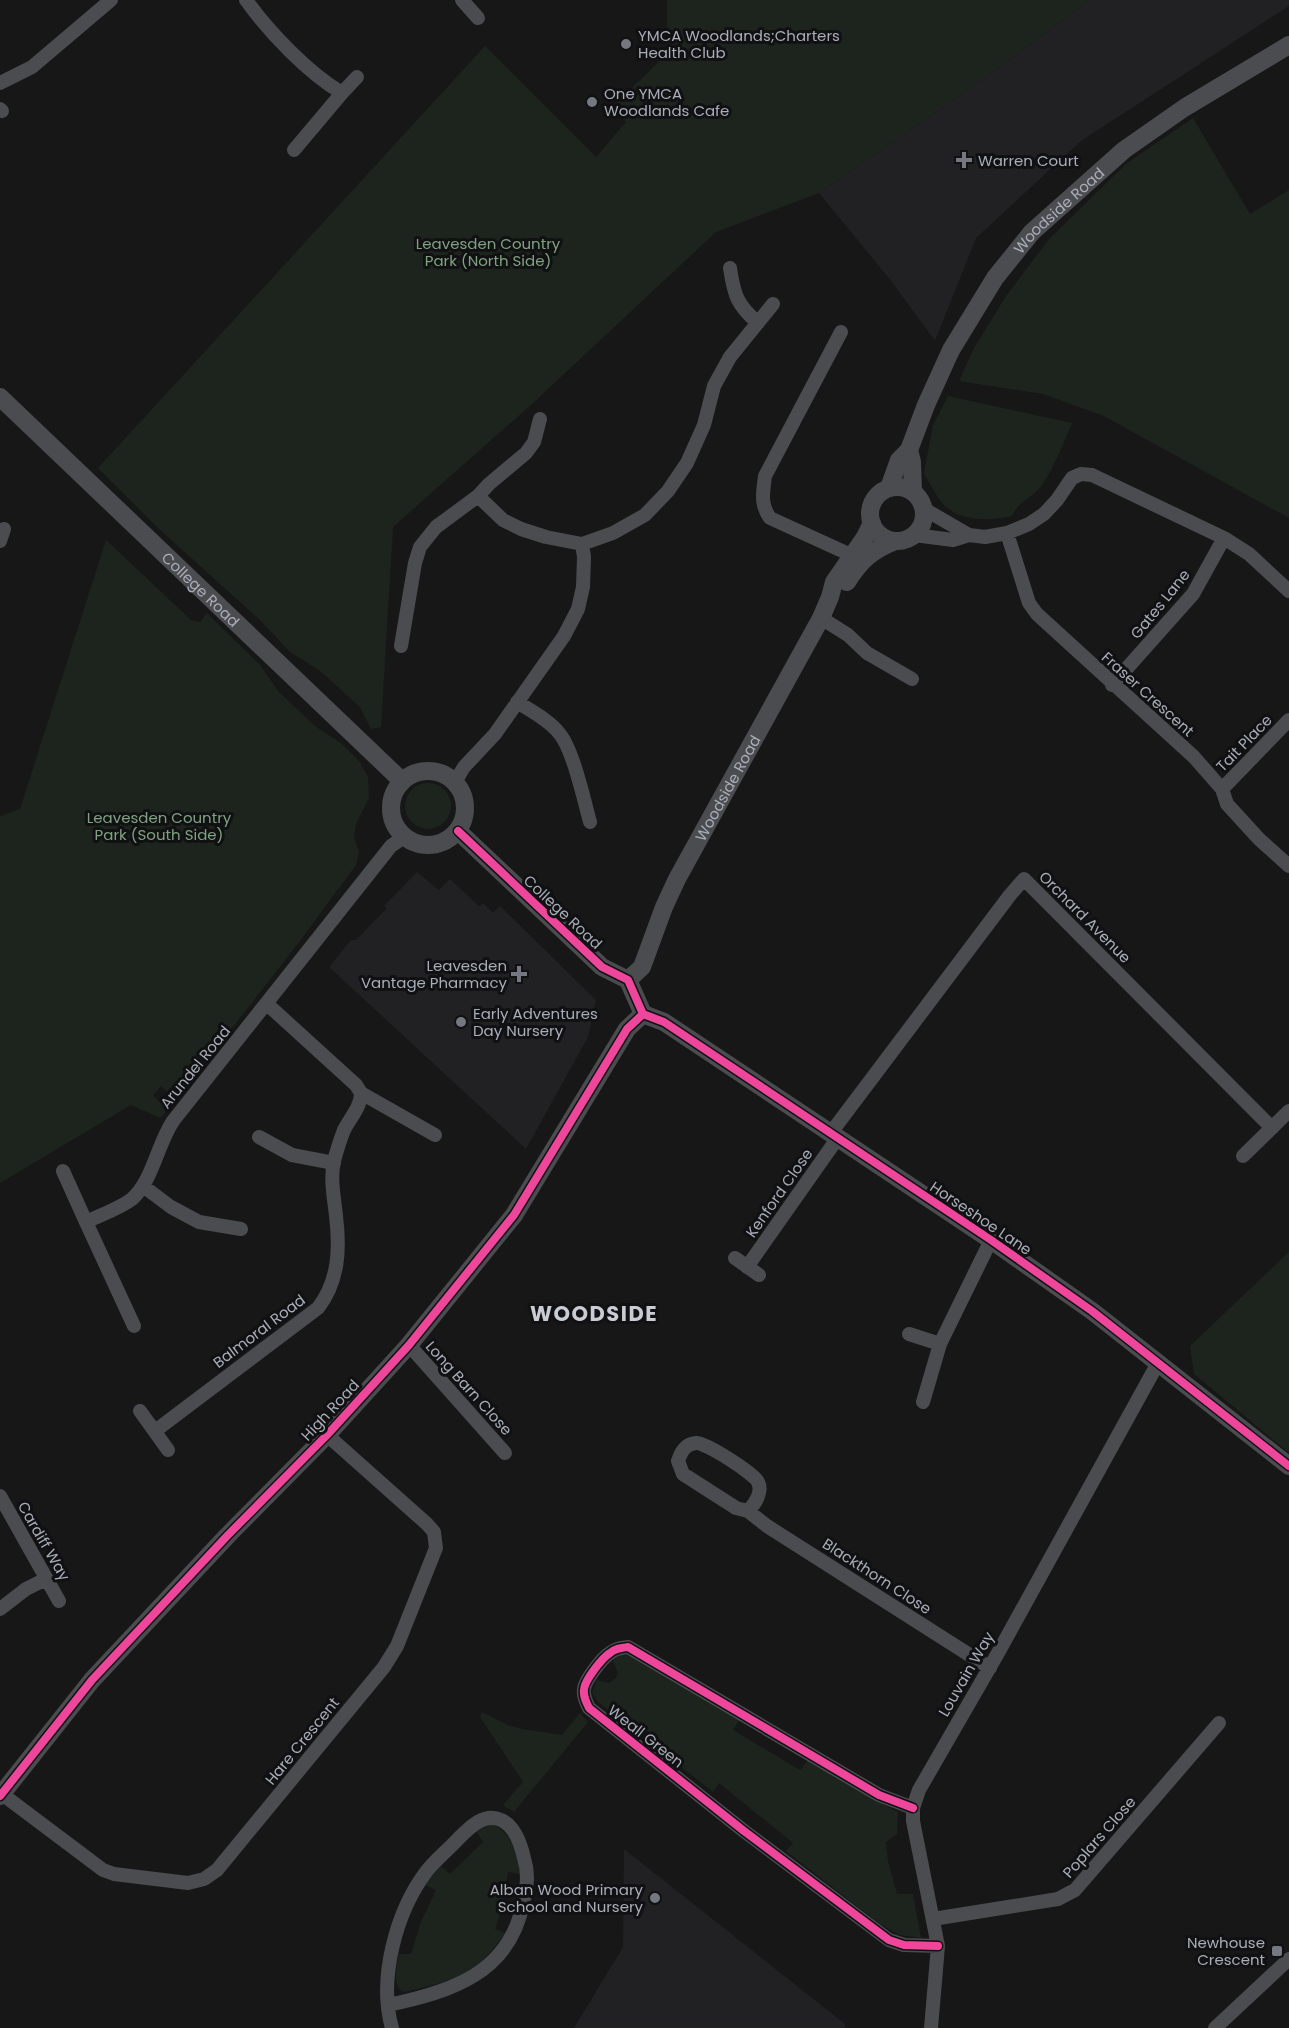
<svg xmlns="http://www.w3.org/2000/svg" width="1289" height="2028" viewBox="0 0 1289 2028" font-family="Poppins,sans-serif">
<rect width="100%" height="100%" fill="#171717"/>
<path fill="#212123" d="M 1090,0 L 1289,0 L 1289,6 L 1081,141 L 976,238 L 935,341 L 892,282 L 819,193 L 965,92 Z
M 417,872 L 439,890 L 450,879 L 479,906 L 483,903 L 493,913 L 500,906 L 596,1000 L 588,1037 L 526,1149 L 329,967 L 351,940 L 356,940 L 387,908 L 384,906 Z
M 624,1849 L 845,2024 L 845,2028 L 574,2028 L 623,1947 Z"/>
<path fill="#1d241e" d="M 667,0 L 1090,0 L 965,92 L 819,193 L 716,232 L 533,403 L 393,527 L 381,727 L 371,729 L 360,707 L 319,670 L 290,652 L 261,621 L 158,528 L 98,468 L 485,46 L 596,157 L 626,122 L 612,107 L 667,54 Z
M 1193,118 L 1250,214 L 1289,190 L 1289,518 L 1104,416 L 1043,394 L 959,381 L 974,348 L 1006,296 L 1050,238 L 1127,163 Z
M 948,396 L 1072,423 C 1063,444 1055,466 1042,485 C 1033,498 1019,500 1012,516 C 992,521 960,522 944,505 C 936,496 930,484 924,473 L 933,425 Z
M 106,540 L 191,620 L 200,622 L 207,613 L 260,665 L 278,691 L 315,726 L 342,744 L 359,761 L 368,777 L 369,798 L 356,824 L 354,836 L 359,852 L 356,865 L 300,941 L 176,1100 L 161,1086 L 153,1095 L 167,1110 L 160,1118 L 131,1105 L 0,1183 L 0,816 L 20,809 Z
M405 806a23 23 0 1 1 46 0a23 23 0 1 1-46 0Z
M 1289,1252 L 1289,1453 L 1194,1374 L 1190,1346 Z
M 619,1655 L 630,1655 L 740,1719 L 733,1730 L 800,1770 L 809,1759 L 890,1808 L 898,1812 L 897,1834 L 886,1842 L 888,1861 L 897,1894 L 913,1894 L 921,1938 L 899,1935 L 880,1924 L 786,1851 L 793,1843 L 719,1783 L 713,1792 L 598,1702 L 592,1693 L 597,1680 L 609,1683 L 616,1678 L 618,1673 L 613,1661 Z
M 482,1712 L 508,1725 L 522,1729 L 562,1735 L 580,1713 L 588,1722 L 514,1812 L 503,1805 L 523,1782 L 480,1717 Z
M 492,1824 C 509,1830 521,1856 520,1874 L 508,1872 L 502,1908 L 495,1929 L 506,1933 C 496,1946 484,1961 470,1970 C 456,1980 420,1989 403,1992 C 391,1984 397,1967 399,1954 L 411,1954 L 421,1922 L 436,1890 L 425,1885 L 441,1866 L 450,1874 L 483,1842 L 476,1831 Z"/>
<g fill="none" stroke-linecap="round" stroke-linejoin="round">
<path stroke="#4b4c50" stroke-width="14" d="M 246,0 C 269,32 308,73 342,93 L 357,77
M 462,0 L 478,18
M 0,83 L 32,67 L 111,0
M 0,109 L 2,111
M 294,150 L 342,93
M 730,268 C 734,295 737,305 758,323
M 841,332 L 765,476 C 763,493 760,504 770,518 L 851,555
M 478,496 L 503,520 L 521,529 L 546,537 L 582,544 L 613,533 L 645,515 L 668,491 L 687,463 L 704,425 L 714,386 L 730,357 L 773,304
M 924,509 L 969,535
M 1007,533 L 1029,603 L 1037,614 L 1194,757 L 1222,789 L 1227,804 L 1259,839 L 1289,866
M 914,535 L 953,540 L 969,535 L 985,537 L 1007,533 L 1029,524 L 1044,514 L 1057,500 L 1072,478 L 1081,474 L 1092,475 L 1224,538 L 1249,554 L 1289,591
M 0,541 L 4,529
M 821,618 L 848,635 L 867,653 L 912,679
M 401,646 L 415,563 L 420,547 L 436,527 L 478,496 L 489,484 L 526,453 L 534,442 L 540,419
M 1112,685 L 1193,594 L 1224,538
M 517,702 C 531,711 549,720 559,733 C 573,749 584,800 590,822
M 455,782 L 464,767 L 495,734 L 564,636 L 578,609 L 583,587 L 584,557 L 582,544
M 1222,789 L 1289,720
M 361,1093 L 435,1135
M 830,1134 L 1010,895 L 1024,879 L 1272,1128
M 259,1137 L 292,1155 L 334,1163
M 1243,1156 L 1289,1111
M 63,1171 L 86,1222
M 143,1186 L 171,1207 L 199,1222 L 241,1229
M 735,1258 L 759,1275
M 747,1267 L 837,1139
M 134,1326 L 86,1222 C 100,1215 119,1209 132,1199 C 153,1180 157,1145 173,1121 L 391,846 L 404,837
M 909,1334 L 940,1344
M 409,1345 L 505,1453
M 923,1402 L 940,1344 L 991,1240
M 140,1411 L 168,1450
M 155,1431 L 318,1308 C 339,1281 340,1248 336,1216 C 334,1197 330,1179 334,1161 C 337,1150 340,1140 344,1130 C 350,1118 361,1107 361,1093 L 356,1085 L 267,1004
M 0,1496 L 59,1601
M 748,1511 C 755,1504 763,1492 758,1482 C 755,1474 705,1442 696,1443 C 685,1444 681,1452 678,1461 L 683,1474 L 736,1508 L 748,1511 L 767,1526 L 990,1668
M 0,1609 L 26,1589 L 46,1579
M 2,1794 L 103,1870 L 114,1874 L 188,1883 L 204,1879 L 217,1870 L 384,1667 L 397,1646 L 436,1548 L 434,1532 L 427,1524 L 327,1435
M 913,1808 L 879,1795 L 628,1647 C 621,1648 616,1648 610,1653 C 602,1658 585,1680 584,1689 C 583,1696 586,1702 589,1708 L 744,1831 L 889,1940 L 904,1945 L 938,1946
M 933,1919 L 1058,1899 L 1075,1890 L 1219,1723
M 388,2005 C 451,1992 510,1973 523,1903 C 527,1887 529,1874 524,1858 C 521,1845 515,1826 501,1820 C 484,1812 469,1828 458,1839 C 448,1850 435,1860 426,1872 C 396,1912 378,1979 392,2028
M 931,2028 L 938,1946 L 913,1821 L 913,1808 L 919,1790 L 998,1653 L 1158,1363
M 1215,2028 L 1289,1959"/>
<g stroke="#4b4c50" stroke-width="18">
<path id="s1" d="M 0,397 L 402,781"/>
<path d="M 909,450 L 912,462 L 913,492"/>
<circle cx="897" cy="514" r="27"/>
<path id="s2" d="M 889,488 L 899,460 L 909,450 L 926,405 L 951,350 L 995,278 L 1032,232 L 1124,150 L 1184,108 L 1289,45"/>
<path d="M 847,582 C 860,561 872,550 895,541"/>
<circle cx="428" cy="808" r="37"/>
<path d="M 458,831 L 602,967 L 628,980 L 643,1014"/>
<path id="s3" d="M 628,980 L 642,967 L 664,907 L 677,879 L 821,618 L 830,597 L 834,582 L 865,537 L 872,523"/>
<path d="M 643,1014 L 664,1022 L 991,1240 L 1092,1311 L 1289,1466"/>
<path d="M 0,1796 L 92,1680 L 228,1535 L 327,1435 L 409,1345 L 514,1215 L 627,1029 L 643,1014"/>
</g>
<defs>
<path id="cycleway" d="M 458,831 L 602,967 L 628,980 L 643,1014
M 643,1014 L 664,1022 L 991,1240 L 1092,1311 L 1289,1466
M 0,1796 L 92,1680 L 228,1535 L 327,1435 L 409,1345 L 514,1215 L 627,1029 L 643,1014
M 913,1808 L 879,1795 L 628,1647 C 621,1648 616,1648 610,1653 C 602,1658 585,1680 584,1689 C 583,1696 586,1702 589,1708 L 744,1831 L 889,1940 L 904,1945 L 938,1946"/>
</defs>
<use href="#cycleway" stroke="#111113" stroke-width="11"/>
<use href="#cycleway" stroke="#ed469a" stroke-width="8"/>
</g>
<g fill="#757880" stroke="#111113" stroke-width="2">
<circle cx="626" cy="44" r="6"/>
<circle cx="592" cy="102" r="6"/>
<path d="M961 151h6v6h6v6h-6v6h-6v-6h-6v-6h6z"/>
<path d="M516 965h6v6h6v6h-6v6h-6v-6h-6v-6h6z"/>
<circle cx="461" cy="1022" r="6"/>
<circle cx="655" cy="1898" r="6"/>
<rect x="1271" y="1945" width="12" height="12" rx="3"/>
</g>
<g text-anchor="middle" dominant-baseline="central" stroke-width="6" stroke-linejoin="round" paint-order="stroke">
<g font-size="15" fill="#a8adb8" stroke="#111113" text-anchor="start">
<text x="638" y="35">YMCA Woodlands;Charters<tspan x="638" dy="17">Health Club</tspan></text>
<text x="604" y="93">One YMCA<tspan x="604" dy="17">Woodlands Cafe</tspan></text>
<text x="978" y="160">Warren Court</text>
<text x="507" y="965" text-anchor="end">Leavesden<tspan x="507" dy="17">Vantage Pharmacy</tspan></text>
<text x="473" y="1013">Early Adventures<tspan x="473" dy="17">Day Nursery</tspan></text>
<text x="643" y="1889" text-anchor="end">Alban Wood Primary<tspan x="643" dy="17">School and Nursery</tspan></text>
<text x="1265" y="1942" text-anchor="end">Newhouse<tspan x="1265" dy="17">Crescent</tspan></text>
</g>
<g font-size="15" fill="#a8adb8" stroke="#111113">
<text stroke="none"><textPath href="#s2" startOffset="330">Woodside Road</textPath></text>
<text stroke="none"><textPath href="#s1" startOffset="278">College Road</textPath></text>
<text transform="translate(1160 604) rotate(-51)">Gates Lane</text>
<text transform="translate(1148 694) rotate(42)">Fraser Crescent</text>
<text transform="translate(1244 743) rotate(-46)">Tait Place</text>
<text stroke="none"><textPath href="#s3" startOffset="218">Woodside Road</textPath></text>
<text transform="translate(563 912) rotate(43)">College Road</text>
<text transform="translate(1085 917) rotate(45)">Orchard Avenue</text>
<text transform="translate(195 1067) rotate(-51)">Arundel Road</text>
<text transform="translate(779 1193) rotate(-55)">Kenford Close</text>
<text transform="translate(981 1218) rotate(34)">Horseshoe Lane</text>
<text transform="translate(259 1331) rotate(-37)">Balmoral Road</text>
<text transform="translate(469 1388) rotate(48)">Long Barn Close</text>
<text transform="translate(330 1410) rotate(-47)">High Road</text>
<text transform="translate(44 1541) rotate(60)">Cardiff Way</text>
<text transform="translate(877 1576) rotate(33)">Blackthorn Close</text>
<text transform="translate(966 1674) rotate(-60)">Louvain Way</text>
<text transform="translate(646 1736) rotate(38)">Weall Green</text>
<text transform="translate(302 1741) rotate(-51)">Hare Crescent</text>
<text transform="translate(1099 1837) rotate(-49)">Poplars Close</text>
</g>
<g font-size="15" fill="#7fa381" stroke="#111113">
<text x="488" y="243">Leavesden Country<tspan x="488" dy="17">Park (North Side)</tspan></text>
<text x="159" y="817">Leavesden Country<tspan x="159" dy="17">Park (South Side)</tspan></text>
</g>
<g font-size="21" font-weight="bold" letter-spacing="1.5" fill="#c9ccd4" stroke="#111113">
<text x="594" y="1313">WOODSIDE</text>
</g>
</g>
</svg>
